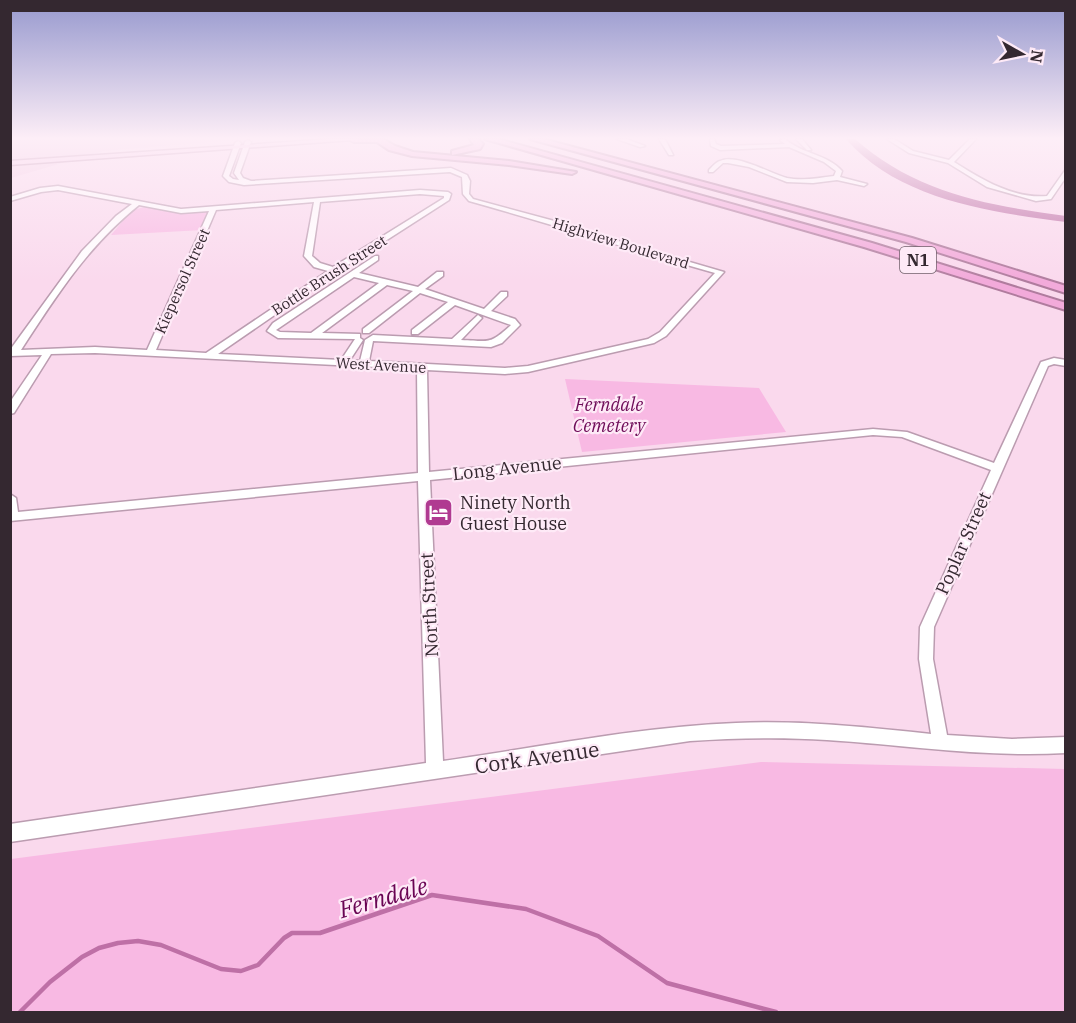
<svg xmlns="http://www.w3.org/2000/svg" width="1076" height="1023" viewBox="0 0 1076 1023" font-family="'IBM Plex Serif',serif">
<rect width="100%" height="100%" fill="#fad9ed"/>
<path fill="#f3cbe4" d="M 10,139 L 247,139 L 103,151 L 11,178 Z"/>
<path fill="#f8b9e3" d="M 145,207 L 166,211 L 211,210 L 203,230 L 111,235 L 132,210 Z
M 565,379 L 759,388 L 786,432 L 582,452 Z
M 761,762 L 1065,769 L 1065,1012 L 11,1012 L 11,859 Z"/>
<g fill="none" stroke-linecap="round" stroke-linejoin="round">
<path stroke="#be70a6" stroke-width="4.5" d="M 20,1012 L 50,982 L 82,957 L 99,948 L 118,943 L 138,941 L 161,945 L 221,969 L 241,971 L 258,965 L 284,938 L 292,933 L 320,933 L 432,895 L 526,909 L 598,936 L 667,983 L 776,1012"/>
<path fill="#be70a6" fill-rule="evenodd" d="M 846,139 L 855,139 C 914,192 989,206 1066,216 L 1066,222 C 990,212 899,200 846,139 Z"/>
<defs>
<path id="minor" d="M 617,139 L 626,139 L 645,146 L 640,147 Z
M 659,139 L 665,139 L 673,155 L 669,155 Z
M 710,139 L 714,139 L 716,144 L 721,146 L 785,144 L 780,140 L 785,139 C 802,154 827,154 842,171 L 840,177 L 867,184 L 864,186 L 837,180 L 813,183 L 787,182 L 749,167 L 728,163 L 723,163 L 713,172 L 709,172 L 709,170 C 712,167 716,162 720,161 C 736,153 771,174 787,178 C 802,181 819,178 834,176 L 836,171 L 824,162 L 789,147 L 720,150 L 711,146 Z
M 796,139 L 802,139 L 811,150 L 807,150 Z
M 887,139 L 894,139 L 913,151 L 949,160 L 970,139 L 976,139 L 954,162 C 981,179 1013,199 1047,196 L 1066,169 L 1066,177 L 1051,199 L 1036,201 L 987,187 L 948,163 L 909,153 Z
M 248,140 L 251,142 L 240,173 L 243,178 L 251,181 L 451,168 L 467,175 L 470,181 L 469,194 L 473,199 L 558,222 L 628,244 L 724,272 L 666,336 L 654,343 L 528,372 L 505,374 L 427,370 L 429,472 L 873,429 L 907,432 L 994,463 L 1041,362 L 1054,358 L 1066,360 L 1066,366 L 1054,364 L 1048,366 L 934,627 L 933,659 L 947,735 L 1012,739 L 1066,737 L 1066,753 C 986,758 907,745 827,740 C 781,737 736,738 690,741 L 10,842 L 10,824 L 426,763 L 418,481 L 10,521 L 10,494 L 16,498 L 18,512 L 418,473 L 417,369 L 95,353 L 51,354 L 14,413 L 10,414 L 10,402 L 42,355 L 10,356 L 10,350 L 82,251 L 116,216 L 132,204 L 58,190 L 41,192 L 10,201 L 10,197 L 40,188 L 58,186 L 181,209 L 420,190 L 448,192 L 451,194 L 449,200 L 337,272 L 218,354 L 341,360 L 355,339 L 278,338 L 267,331 L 273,323 L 375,256 L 378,256 L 378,260 L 359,273 L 418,287 L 437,272 L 443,272 L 443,276 L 425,289 L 484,309 L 501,292 L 507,292 L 507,296 L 491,311 L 515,319 L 520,325 L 502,343 L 491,347 L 373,341 L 369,361 L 505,368 L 528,366 L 648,339 L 660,332 L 715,273 C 632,250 551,224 469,201 L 463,194 L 462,177 L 450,172 L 244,185 L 229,182 L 223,176 L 235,143 L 238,141 L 241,143 L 229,176 L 233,179 L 239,180 L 234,173 L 245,142 ZM 420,194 L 444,196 L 444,198 L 333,267 L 320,263 L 312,256 L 320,202 ZM 314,202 L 304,256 L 314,267 L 328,271 L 206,353 L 156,350 L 216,210 ZM 139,205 L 181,213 L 209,211 L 147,350 L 95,347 L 21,350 C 57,295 87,247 139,205 ZM 354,277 L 379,283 L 311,333 L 280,332 L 276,330 ZM 387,285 L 413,291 L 363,329 L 363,333 L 369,333 L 420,293 L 448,302 L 412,330 L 412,334 L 418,334 L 455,305 L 511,325 C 489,345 490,341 461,340 L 482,318 L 478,315 L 452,339 L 373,335 L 365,340 L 360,361 L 350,360 L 363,340 L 360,338 L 360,334 L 322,333 ZM 873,435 L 902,437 L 991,470 L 920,627 L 919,659 L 931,734 C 866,727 801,720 736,723 C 638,727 540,747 443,761 L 430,480 Z"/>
<path id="major" d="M 331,139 L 366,139 L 10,165 L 10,161 Z"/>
<path id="highway" d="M 383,139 L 395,146 L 413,152 L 509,161 L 576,172 L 572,174 L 509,165 L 412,156 L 389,150 L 377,142 L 354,142 L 350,140 Z
M 470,139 L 478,139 L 483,144 L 480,149 L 452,155 L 452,151 L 474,145 Z
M 485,139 L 498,139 L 872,243 L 1066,303 L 1066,310 L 864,247 Z
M 530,139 L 543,139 L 912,238 L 1066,286 L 1066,293 L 906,242 Z"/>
</defs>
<use href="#minor" stroke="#bb9cb0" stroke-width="3"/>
<use href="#major" stroke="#b07c9e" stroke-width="3"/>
<use href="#highway" stroke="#b07c9e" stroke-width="4"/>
<use href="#minor" fill="#fff" fill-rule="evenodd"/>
<use href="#major" fill="#f7cce9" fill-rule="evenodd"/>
<use href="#highway" fill="#f2aada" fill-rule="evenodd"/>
</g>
<linearGradient id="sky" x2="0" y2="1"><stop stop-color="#9799ce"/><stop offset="0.49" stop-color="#fdeef7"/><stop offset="1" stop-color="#fdeef7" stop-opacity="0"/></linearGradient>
<rect width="1076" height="282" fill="url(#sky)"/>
<defs>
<symbol id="hotel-square" viewBox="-11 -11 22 22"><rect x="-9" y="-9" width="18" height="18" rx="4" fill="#b03a91" stroke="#feeaf7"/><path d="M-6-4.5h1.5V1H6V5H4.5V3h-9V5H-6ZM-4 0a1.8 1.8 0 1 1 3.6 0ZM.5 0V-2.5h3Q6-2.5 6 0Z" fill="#fff"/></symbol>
</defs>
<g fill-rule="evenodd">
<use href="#hotel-square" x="422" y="496" width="33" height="33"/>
</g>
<g text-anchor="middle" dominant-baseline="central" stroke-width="4.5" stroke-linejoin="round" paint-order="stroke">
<g font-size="15" fill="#342830" stroke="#feeaf7">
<text transform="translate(621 243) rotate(17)">Highview Boulevard</text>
<text transform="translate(329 275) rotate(-33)">Bottle Brush Street</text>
<text transform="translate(182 281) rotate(-66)">Kiepersol Street</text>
<text transform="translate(381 365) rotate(3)">West Avenue</text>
</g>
<rect fill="#feeaf7" stroke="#71626c" stroke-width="1.5" x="900" y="247" width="36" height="26" rx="4.5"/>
<g font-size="16" font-weight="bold" fill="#342830">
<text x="918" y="260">N1</text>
</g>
<g font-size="18" font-style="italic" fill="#6f0d59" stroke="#feeaf7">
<text x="609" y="404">Ferndale<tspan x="609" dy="21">Cemetery</tspan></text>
</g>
<g font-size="18" fill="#342830" stroke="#feeaf7">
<text transform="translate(507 468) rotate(-6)">Long Avenue</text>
<text transform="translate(963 543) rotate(-66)">Poplar Street</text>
<text transform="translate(429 605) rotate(-93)">North Street</text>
</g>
<g font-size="18" fill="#342830" stroke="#feeaf7" text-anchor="start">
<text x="460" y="502">Ninety North<tspan x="460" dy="21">Guest House</tspan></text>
</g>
<g font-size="21" fill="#342830" stroke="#feeaf7">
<text transform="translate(537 757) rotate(-8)">Cork Avenue</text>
</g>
<g font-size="24" font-style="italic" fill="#690453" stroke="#feeaf7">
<text transform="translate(383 897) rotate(-16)">Ferndale</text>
</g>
</g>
<rect width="1076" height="1023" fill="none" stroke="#342830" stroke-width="24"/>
<g transform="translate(1022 54) rotate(99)" stroke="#feeaf7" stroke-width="4.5" paint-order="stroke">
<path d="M0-4.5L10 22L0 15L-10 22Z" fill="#342830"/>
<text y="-9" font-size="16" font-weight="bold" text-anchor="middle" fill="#342830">N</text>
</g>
</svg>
